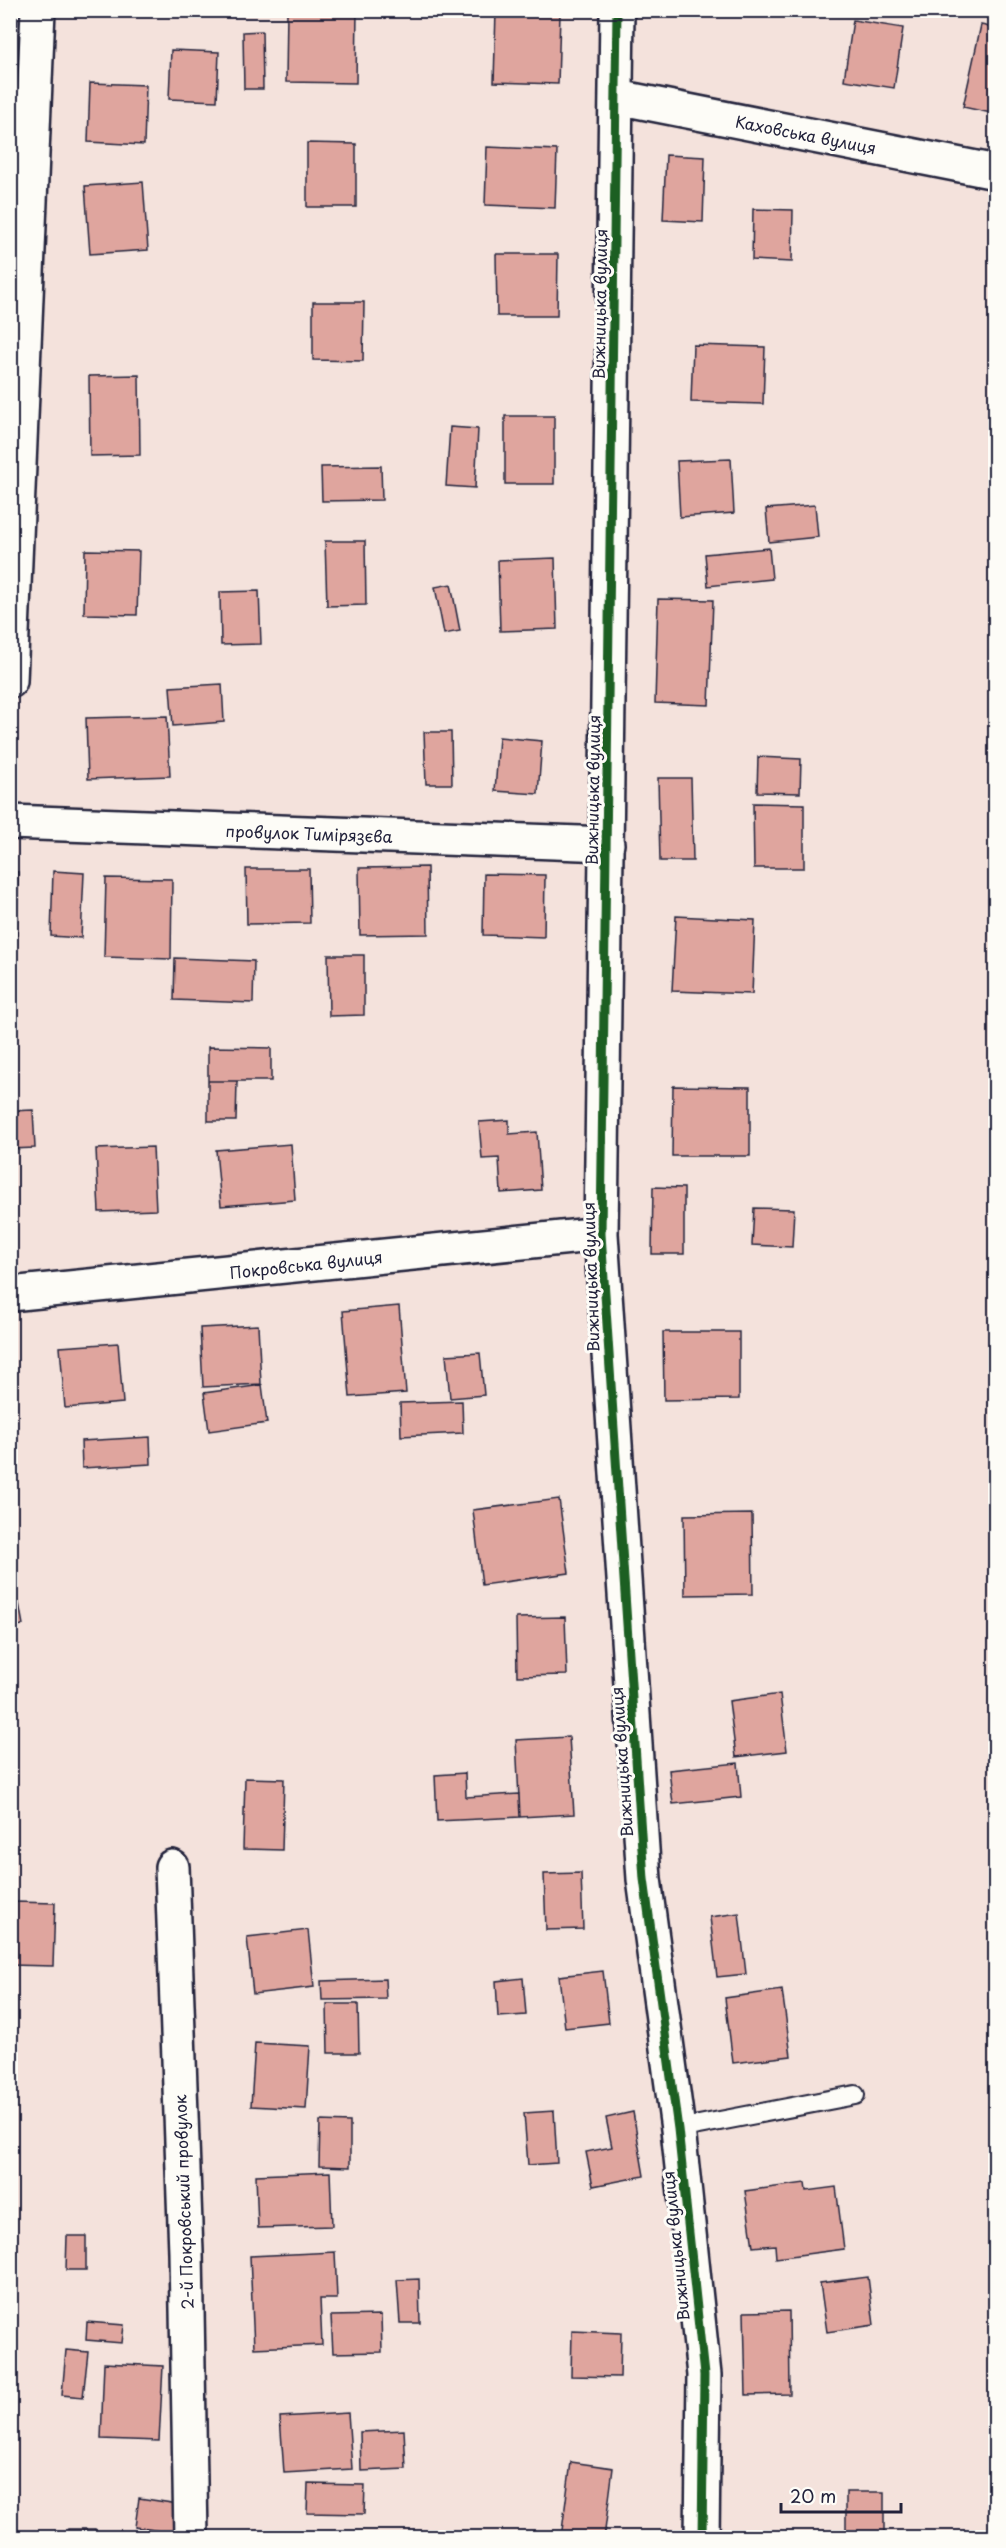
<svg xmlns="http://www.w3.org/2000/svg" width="1006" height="2548" viewBox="0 0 1006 2548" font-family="'Playpen Sans',sans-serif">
<rect width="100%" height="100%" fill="#f4e2dc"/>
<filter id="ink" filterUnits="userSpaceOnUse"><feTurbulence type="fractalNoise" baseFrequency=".0167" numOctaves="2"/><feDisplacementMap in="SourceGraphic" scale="12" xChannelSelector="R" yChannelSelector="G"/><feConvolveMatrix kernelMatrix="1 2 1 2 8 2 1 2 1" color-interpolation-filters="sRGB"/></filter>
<g filter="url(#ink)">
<path fill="#dfa59e" stroke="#22223b" stroke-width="1.5" d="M 287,10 L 357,10 L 356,83 L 286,82 Z
M 496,11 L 560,13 L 558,84 L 494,82 Z
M 853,20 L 903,28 L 894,88 L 844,80 Z
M 981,25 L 996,28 L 996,114 L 963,107 Z
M 262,31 L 263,89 L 244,89 L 243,32 Z
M 171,50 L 219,52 L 217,101 L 169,99 Z
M 90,83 L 146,85 L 144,145 L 88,142 Z
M 307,143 L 356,144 L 356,207 L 307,207 Z
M 487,147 L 557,150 L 555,208 L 485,205 Z
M 666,155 L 705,157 L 703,222 L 663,220 Z
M 143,182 L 148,250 L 90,254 L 85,186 Z
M 753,209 L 793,210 L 792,262 L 752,260 Z
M 496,254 L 558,254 L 557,316 L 497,316 Z
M 313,302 L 364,302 L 363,361 L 313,360 Z
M 693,345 L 765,347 L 763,404 L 691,402 Z
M 139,375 L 140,455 L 90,456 L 89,376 Z
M 505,416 L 554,416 L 554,484 L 505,484 Z
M 450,427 L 478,429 L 475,488 L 446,486 Z
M 731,459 L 734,513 L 680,517 L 677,461 Z
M 381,466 L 382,500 L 322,501 L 321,467 Z
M 815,505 L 818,537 L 769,542 L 766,509 Z
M 325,541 L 365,541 L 366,605 L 327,606 Z
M 769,548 L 772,579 L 708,586 L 705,554 Z
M 85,550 L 139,551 L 137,615 L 84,614 Z
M 555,558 L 557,629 L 500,631 L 498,560 Z
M 451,584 L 460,631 L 444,634 L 435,587 Z
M 259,591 L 261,644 L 221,645 L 220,592 Z
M 658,599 L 713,600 L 709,705 L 655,703 Z
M 222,684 L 224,722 L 173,726 L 170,687 Z
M 167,716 L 170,776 L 88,779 L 86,718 Z
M 424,732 L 451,732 L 452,784 L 426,784 Z
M 499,737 L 542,741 L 538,794 L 495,791 Z
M 758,757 L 801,759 L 800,793 L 757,792 Z
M 658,778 L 691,778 L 693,861 L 660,861 Z
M 753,803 L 804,804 L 804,868 L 754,868 Z
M 427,867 L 428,934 L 360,935 L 359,868 Z
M 246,869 L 309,869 L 310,923 L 247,924 Z
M 10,871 L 18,872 L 17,945 L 10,945 Z
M 53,871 L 84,873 L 81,938 L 51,936 Z
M 484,874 L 545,875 L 544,937 L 483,935 Z
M 106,878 L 172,879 L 171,959 L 104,957 Z
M 676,916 L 755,920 L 752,994 L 672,991 Z
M 328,955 L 364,955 L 364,1015 L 329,1016 Z
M 10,958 L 15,958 L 17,1016 L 10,1016 Z
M 175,958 L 254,961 L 253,1003 L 174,1000 Z
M 208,1047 L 271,1048 L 271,1081 L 208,1081 Z
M 208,1081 L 237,1081 L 236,1121 L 208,1121 Z
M 673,1086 L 750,1087 L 750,1156 L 672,1156 Z
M 33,1110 L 35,1148 L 10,1149 L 10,1111 Z
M 509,1120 L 509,1134 L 537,1132 L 541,1190 L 501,1193 L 499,1158 L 482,1159 L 479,1122 Z
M 291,1144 L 295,1200 L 221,1206 L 216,1150 Z
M 153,1147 L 156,1210 L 99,1212 L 96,1149 Z
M 653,1187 L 684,1188 L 684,1254 L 652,1254 Z
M 754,1208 L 794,1209 L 792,1247 L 752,1245 Z
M 399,1306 L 406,1393 L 350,1397 L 343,1311 Z
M 258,1325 L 261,1384 L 203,1387 L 200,1328 Z
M 663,1332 L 739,1332 L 739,1399 L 664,1400 Z
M 118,1343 L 123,1403 L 65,1408 L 60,1347 Z
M 480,1353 L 484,1395 L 450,1398 L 446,1355 Z
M 262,1385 L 267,1423 L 209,1431 L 204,1393 Z
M 462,1401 L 463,1433 L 401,1436 L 400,1403 Z
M 150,1437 L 151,1464 L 82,1468 L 81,1441 Z
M 559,1499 L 569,1573 L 482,1585 L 473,1510 Z
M 752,1514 L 753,1594 L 685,1595 L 684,1515 Z
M 19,1603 L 23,1625 L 10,1628 L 10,1605 Z
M 565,1617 L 567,1675 L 517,1676 L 516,1618 Z
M 780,1694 L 787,1751 L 736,1757 L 729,1701 Z
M 569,1737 L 574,1814 L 520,1817 L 516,1740 Z
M 738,1763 L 741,1797 L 673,1804 L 669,1770 Z
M 465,1773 L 466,1797 L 519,1794 L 520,1817 L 437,1821 L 435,1775 Z
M 245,1778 L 284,1779 L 282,1850 L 243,1849 Z
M 581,1873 L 583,1929 L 546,1930 L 544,1874 Z
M 14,1902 L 55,1903 L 53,1966 L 10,1965 L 10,1924 L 13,1924 Z
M 739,1913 L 746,1974 L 717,1977 L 710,1917 Z
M 308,1930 L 314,1987 L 253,1994 L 247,1937 Z
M 603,1971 L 609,2023 L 565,2028 L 559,1976 Z
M 523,1978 L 526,2015 L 498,2017 L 496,1981 Z
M 385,1979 L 386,1999 L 322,2000 L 321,1981 Z
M 782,1990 L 791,2056 L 733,2063 L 725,1998 Z
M 327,2004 L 358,2004 L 359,2053 L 328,2053 Z
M 255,2043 L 310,2046 L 306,2109 L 251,2106 Z
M 554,2111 L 557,2163 L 528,2165 L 524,2113 Z
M 633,2112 L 644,2176 L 593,2186 L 586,2152 L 612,2147 L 606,2118 Z
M 320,2121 L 350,2122 L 350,2167 L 319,2166 Z
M 330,2172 L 332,2226 L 258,2228 L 256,2175 Z
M 805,2183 L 806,2191 L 836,2187 L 844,2249 L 776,2258 L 775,2245 L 753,2247 L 745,2191 Z
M 67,2236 L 86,2236 L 86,2270 L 66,2270 Z
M 335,2252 L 337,2299 L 320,2299 L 322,2345 L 254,2348 L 250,2256 Z
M 868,2277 L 874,2325 L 827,2332 L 820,2283 Z
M 419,2279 L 420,2323 L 400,2323 L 397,2280 Z
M 789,2311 L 790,2394 L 746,2395 L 744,2312 Z
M 381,2315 L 382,2352 L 333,2353 L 331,2316 Z
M 87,2322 L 124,2325 L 122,2343 L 86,2340 Z
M 572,2331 L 621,2333 L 620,2377 L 571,2376 Z
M 66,2350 L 88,2352 L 83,2397 L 62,2395 Z
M 104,2363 L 163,2366 L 159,2441 L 101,2439 Z
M 348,2413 L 352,2469 L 284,2473 L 280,2417 Z
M 404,2430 L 406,2469 L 361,2471 L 360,2432 Z
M 571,2462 L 613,2468 L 604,2538 L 561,2538 Z
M 308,2484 L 365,2485 L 364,2514 L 307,2513 Z
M 846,2492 L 884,2492 L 884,2538 L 846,2538 Z
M 139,2498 L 178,2504 L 173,2533 L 135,2527 Z
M 68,2529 L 95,2529 L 95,2538 L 68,2538 Z
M 308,2534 L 308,2538 L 228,2538 L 228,2535 Z"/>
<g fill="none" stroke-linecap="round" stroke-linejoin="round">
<defs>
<path id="lane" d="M 678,2129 L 855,2095"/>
<path id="street" d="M 617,10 L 601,1234 L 644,1879 L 678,2129 L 704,2375 L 702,2538
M 617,97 L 996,172
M 10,681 L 38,10
M 10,822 L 607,844
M 10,1294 L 601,1234
M 172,1867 L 186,2252 L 191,2538"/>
</defs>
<use href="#lane" stroke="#22223b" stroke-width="22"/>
<use href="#street" stroke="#22223b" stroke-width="38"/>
<use href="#lane" stroke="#fdfcf7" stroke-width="18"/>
<use href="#street" stroke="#fdfcf7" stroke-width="33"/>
<defs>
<path id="cycleway" d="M 617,10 L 601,1234 L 644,1879 L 678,2129 L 704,2375 L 702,2538"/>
</defs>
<use href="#cycleway" stroke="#fdfcf7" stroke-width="13"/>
<use href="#cycleway" stroke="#1b5e20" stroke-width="9"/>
</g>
</g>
<g text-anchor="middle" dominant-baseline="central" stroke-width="6" stroke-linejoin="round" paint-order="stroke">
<g font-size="16" fill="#22223b" stroke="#fdfcf7">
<text transform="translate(806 134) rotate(11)">Каховська вулиця</text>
<text transform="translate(599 304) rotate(-89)">Вижницька вулиця</text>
<text transform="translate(592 790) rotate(-89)">Вижницька вулиця</text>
<text transform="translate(309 833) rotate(2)">провулок Тимірязєва</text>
<text transform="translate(306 1264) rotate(-6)">Покровська вулиця</text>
<text transform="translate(590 1277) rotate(-92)">Вижницька вулиця</text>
<text transform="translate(621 1762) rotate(-94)">Вижницька вулиця</text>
<text transform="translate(183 2202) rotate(-92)">2-й Покровський провулок</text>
<text transform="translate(675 2246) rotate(-96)">Вижницька вулиця</text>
</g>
</g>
<rect width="1006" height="2548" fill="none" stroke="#fdfcf7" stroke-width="36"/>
<rect x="18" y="18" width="970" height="2512" fill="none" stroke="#22223b" stroke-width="2" filter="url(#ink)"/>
<path d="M781 2503v9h120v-9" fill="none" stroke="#22223b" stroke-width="3"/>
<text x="790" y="2503" font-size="18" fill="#22223b" stroke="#fdfcf7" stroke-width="4.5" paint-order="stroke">20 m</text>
</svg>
